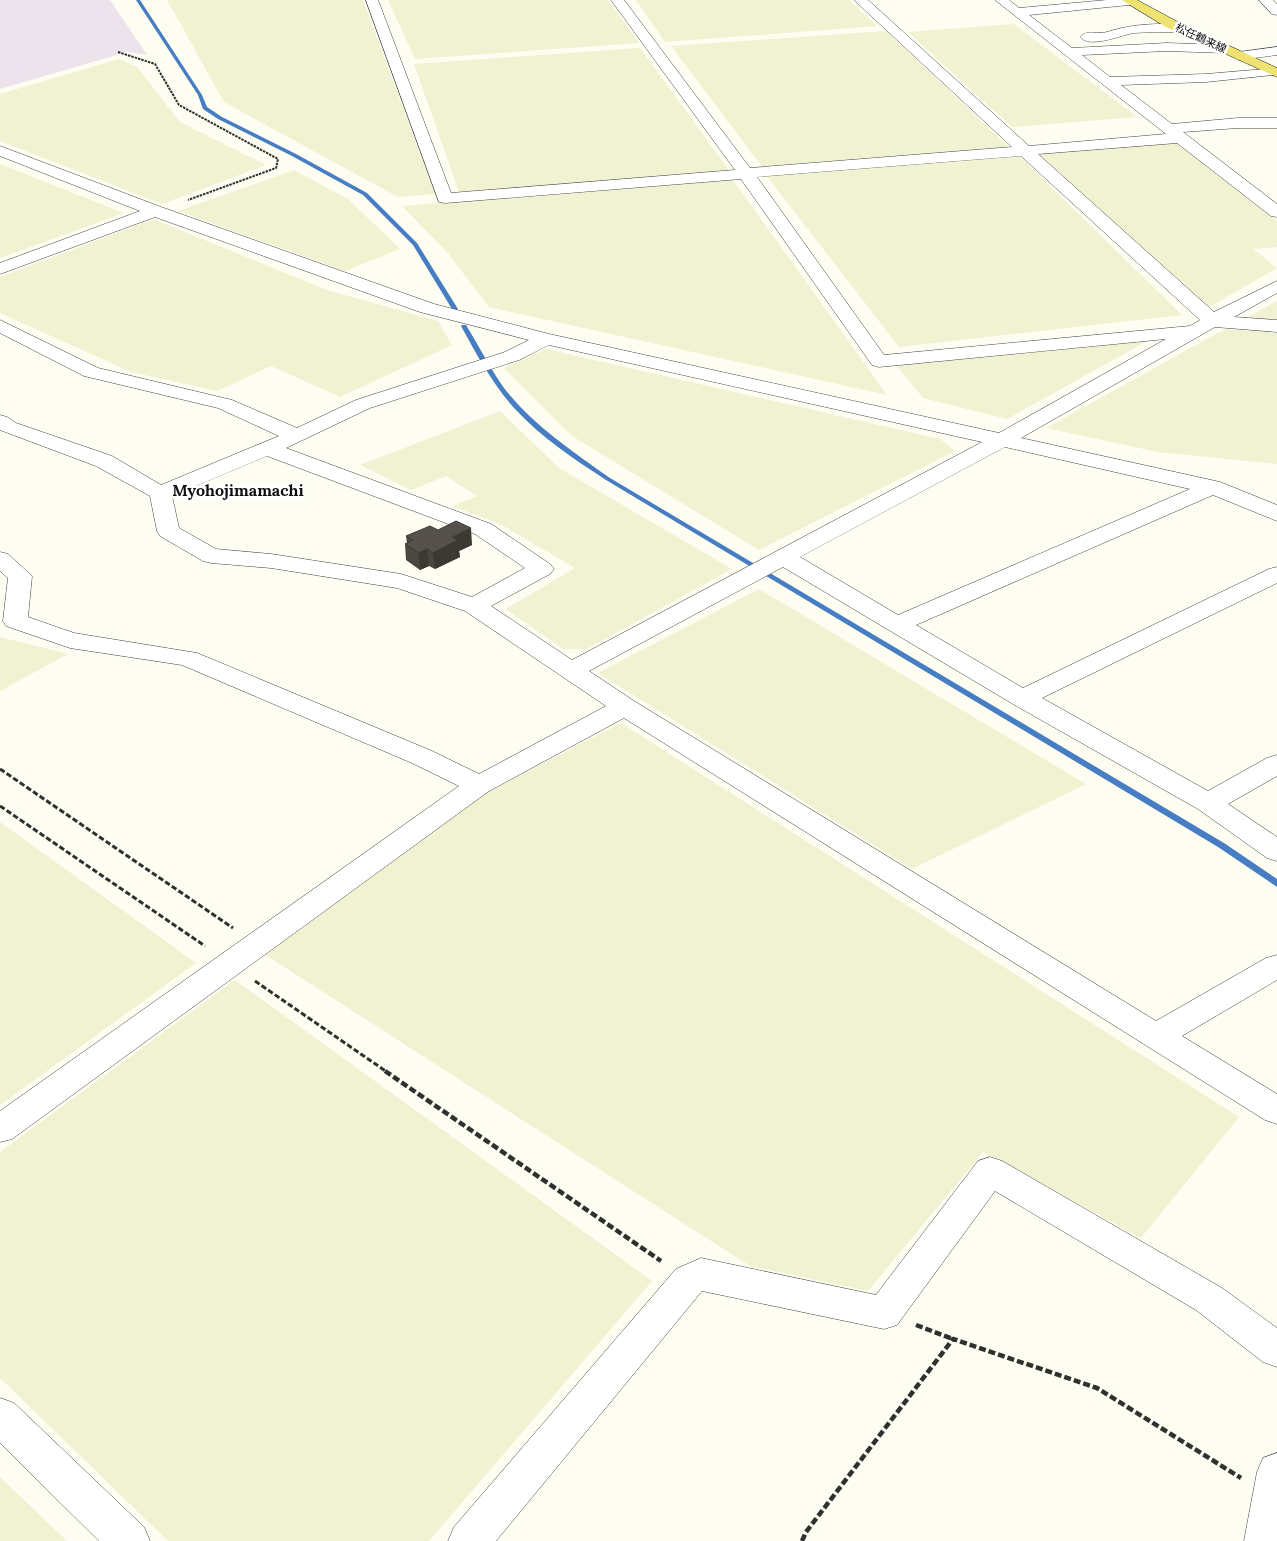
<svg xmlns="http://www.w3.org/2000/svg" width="1277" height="1541" viewBox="0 0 1277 1541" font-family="Lora,'Noto Sans JP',serif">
<rect width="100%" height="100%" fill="#fefdf1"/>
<path fill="#ece3ec" d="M 0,0 L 110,0 L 147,55 L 127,52 L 0,89 Z"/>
<path fill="#f0f2d2" d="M 167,0 L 363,0 L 435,194 L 398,197 L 224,102 Z
M 388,0 L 608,0 L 639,43 L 415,59 Z
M 636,0 L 849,0 L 877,26 L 665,42 Z
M 1014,24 L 1137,117 L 1012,127 L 908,32 Z
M 886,31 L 1011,149 L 764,169 L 671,46 Z
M 640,48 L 731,173 L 460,195 L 414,64 Z
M 119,59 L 137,67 L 180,122 L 266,165 L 162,204 L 0,141 L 0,94 Z
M 1177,143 L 1277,221 L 1277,247 L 1253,249 L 1277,268 L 1204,310 L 1035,154 Z
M 1018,155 L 1182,315 L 899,347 L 766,175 Z
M 0,164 L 124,213 L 0,258 Z
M 294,170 L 348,199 L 400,249 L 345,271 L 178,211 Z
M 733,180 L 887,395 L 489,307 L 447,252 L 402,206 Z
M 153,219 L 327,290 L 438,321 L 452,345 L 340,397 L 271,366 L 217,391 L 131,372 L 0,313 L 0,277 Z
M 1277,301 L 1277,320 L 1248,317 Z
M 1225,329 L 1277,333 L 1277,464 L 1158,452 L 1046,428 Z
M 1151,339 L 1007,419 L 923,398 L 896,365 Z
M 546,349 L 940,439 L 955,451 L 759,550 L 572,436 L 504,368 Z
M 500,411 L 559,468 L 732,569 L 587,649 L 563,649 L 506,609 L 575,568 L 500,524 L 452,506 L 477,496 L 446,476 L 411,490 L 360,465 Z
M 759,589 L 1086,784 L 912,869 L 598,673 Z
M 0,637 L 68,654 L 0,691 Z
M 621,723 L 1239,1117 L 1141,1238 L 983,1152 L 868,1291 L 750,1266 L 264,954 L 489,791 Z
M 0,822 L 196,963 L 0,1105 Z
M 235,980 L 652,1281 L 429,1541 L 168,1541 L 0,1378 L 0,1152 Z
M 0,1477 L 67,1541 L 0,1541 Z"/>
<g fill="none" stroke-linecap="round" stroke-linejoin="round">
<path fill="#467dc3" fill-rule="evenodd" d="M 136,0 L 140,0 L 202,95 L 207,107 L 222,117 L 296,154 L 367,193 L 417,243 L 458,309 L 457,310 L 452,309 L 413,245 L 363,195 L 292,156 L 218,119 L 203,109 L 198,95 Z
M 462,325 L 466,325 C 479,346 490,368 504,388 C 533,425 572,451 610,478 L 1224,843 L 1277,879 L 1277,887 L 1218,847 L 606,480 C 574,459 542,438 515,409 C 493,385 477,355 461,326 Z"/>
<defs>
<path id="minor" d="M 366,0 L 378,0 L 451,193 L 735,170 L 611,0 L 624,0 L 750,168 L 1012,147 L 854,0 L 868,0 L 1029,146 L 1166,134 L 995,0 L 1009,0 L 1019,8 L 1107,0 L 1135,0 L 1134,4 L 1129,5 L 1029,15 L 1072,48 L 1167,43 L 1226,45 L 1233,49 L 1226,53 L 1167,51 L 1082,55 L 1110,77 L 1206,74 L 1277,68 L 1277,74 L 1273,75 L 1206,82 L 1121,85 L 1172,124 L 1238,118 L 1277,118 L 1277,128 L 1238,128 L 1183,132 L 1277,204 L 1277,217 L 1271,216 L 1177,143 L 1038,154 L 1214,312 L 1277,281 L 1277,293 L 1234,317 L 1277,320 L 1277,332 L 1215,327 L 1021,438 L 1220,482 L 1277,505 L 1277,521 L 1213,495 L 916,625 L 1023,688 L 1269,569 L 1277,567 L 1277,583 L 1042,698 L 1208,791 L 1267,758 L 1277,755 L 1277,776 L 1228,804 L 1277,837 L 1277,861 L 1267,858 L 1198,809 L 1013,704 L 783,567 L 589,671 L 634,701 L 1156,1021 L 1266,958 L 1277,955 L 1277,980 L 1182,1036 L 1277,1094 L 1277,1124 L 1265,1120 L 624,718 L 489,791 L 12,1139 L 0,1142 L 0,1111 L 459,786 L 412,763 L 182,665 L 70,648 L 6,626 L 3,621 L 8,578 L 0,571 L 0,552 L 8,554 L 32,576 L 28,617 L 74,633 L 197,653 L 432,751 L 479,774 L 606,706 L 465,611 L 397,588 L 271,568 L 211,563 L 203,561 L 160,536 L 157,531 L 150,496 L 96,466 L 0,430 L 0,415 L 7,417 L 16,423 L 112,456 L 161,485 L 279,436 L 218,408 L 84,376 L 0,333 L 0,320 L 98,368 L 232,400 L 297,428 L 356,400 L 505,352 L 529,340 L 420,312 L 155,217 L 0,274 L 0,263 L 140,211 L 0,156 L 0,146 L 161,207 L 434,304 L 549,334 L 999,433 L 1166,339 L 879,367 L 872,365 L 741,179 L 445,203 L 439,202 ZM 1021,156 L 1200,320 L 1190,326 L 884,355 L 757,177 ZM 549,345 L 982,442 L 572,660 L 491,606 L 550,574 L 554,569 L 550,564 L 491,524 L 286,448 L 370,408 L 519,360 ZM 1005,447 L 1190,489 L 898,615 L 800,557 ZM 267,456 L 475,534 L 525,568 L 472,597 L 401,574 L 271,554 L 216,549 L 179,528 L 172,496 Z
M 1259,0 L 1273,0 L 1277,4 L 1277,15 L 1272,14 Z
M 1163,24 L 1178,24 L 1185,28 L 1178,32 C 1163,32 1148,32 1134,33 C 1121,35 1090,49 1080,37 C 1087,29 1098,35 1107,32 C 1126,26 1143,24 1163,24 Z
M 1277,47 L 1277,55 L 1239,60 L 1232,56 L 1239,52 Z
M 990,1157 L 1002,1161 L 1222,1288 L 1277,1328 L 1277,1367 L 1263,1362 L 1196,1310 L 995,1191 L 897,1325 L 884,1329 L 702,1291 L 496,1541 L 448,1541 L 454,1527 L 676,1269 L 701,1258 L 876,1295 L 978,1161 Z
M 0,1398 L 14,1403 L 144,1527 L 150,1541 L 99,1541 L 0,1443 Z
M 1277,1453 L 1277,1541 L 1244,1541 L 1257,1472 L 1263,1458 Z"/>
<path id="major" d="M 1122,0 L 1137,0 L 1176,21 L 1277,68 L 1277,77 L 1166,27 Z"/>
</defs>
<use href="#minor" stroke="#414141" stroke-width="1"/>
<use href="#major" stroke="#1f1f1f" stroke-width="1"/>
<path stroke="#303030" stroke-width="2" stroke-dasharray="2.5 1" stroke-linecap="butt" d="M 118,52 L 155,64 L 179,105 L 278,159 L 276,168 L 188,200"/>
<path stroke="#303030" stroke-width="3" stroke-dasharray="5.5 2.5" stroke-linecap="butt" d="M 0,769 L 233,928
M 0,806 L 205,946
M 255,981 L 387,1072"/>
<path stroke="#303030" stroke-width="4.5" stroke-dasharray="7 3" stroke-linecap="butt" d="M 385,1071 L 661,1261
M 916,1325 L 953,1339
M 802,1541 L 806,1532 L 953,1339 L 1097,1388 L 1241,1478"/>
<use href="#minor" fill="#fff" fill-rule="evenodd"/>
<use href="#major" fill="#eee371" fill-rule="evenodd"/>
</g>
<path fill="#4a4640" d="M 438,530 L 472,545 L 459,551 L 460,557 L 435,569 L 429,566 L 420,570 L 406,560 L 405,544 L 407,543 L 406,536 Z"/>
<path fill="#3c3934" d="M 471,528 L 472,545 L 459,551 L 460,557 L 435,569 L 433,553 L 452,537 Z
M 427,549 L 429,566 L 420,570 L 419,553 Z"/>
<path fill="#56514b" stroke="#3c3934" d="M 456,521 L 471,528 L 452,537 L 458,540 L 433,553 L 427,549 L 419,553 L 405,544 L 413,540 L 406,536 L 430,526 L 438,530 Z"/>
<g text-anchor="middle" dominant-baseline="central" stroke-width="5" stroke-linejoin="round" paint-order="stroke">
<g font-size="11" fill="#0e0e0e" stroke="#fff">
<text transform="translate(1201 38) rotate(25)">松任鶴来線</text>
</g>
<g font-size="16" font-weight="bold" fill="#0e0e0e" stroke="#fff">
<text x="238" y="490">Myohojimamachi</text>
</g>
</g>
</svg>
